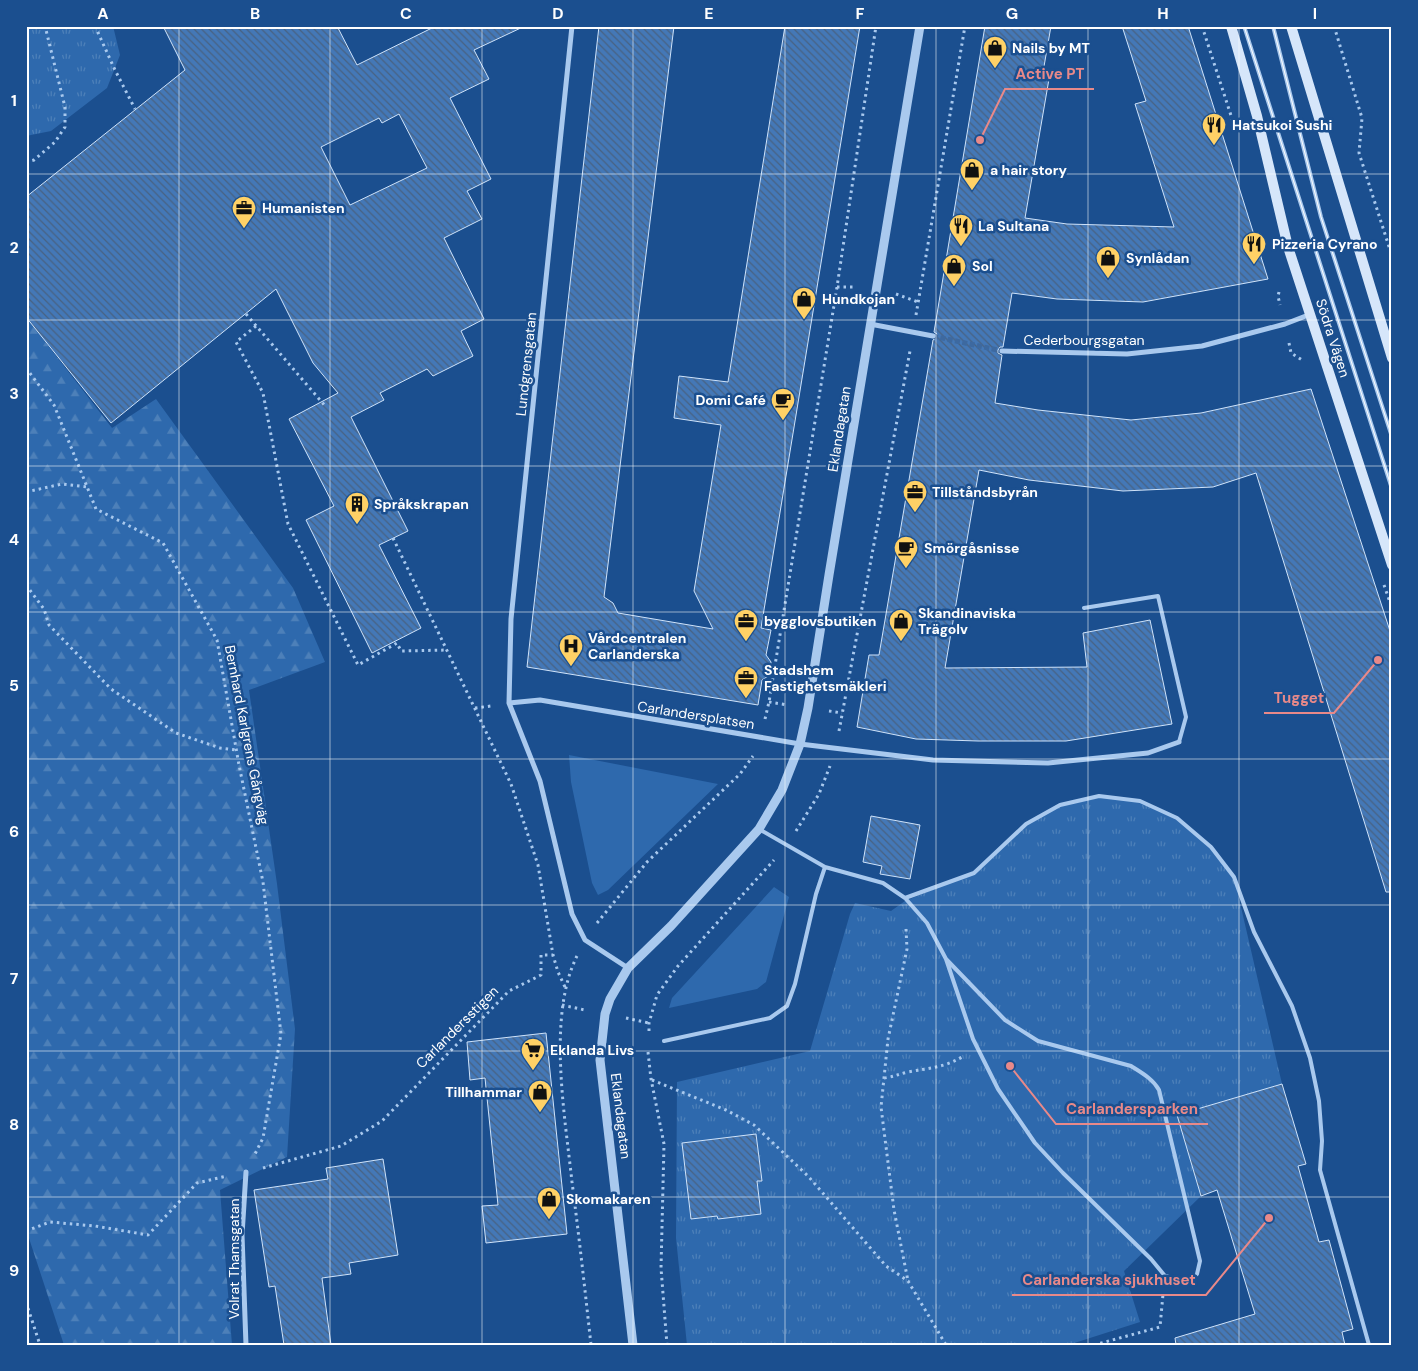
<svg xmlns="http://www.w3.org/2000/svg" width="1418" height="1371" viewBox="0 0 1418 1371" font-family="'DM Sans',sans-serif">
<defs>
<pattern id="forest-firs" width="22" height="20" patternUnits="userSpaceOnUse" patternTransform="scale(1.25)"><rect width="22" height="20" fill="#2e69ad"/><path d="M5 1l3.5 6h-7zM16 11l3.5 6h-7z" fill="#4d80b9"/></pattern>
<pattern id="park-tufts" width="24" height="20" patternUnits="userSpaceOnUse" patternTransform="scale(1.25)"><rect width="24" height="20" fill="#2e69ad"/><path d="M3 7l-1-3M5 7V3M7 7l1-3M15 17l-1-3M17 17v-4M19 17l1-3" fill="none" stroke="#4d80b9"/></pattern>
<pattern id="building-back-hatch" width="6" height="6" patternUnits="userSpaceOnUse" patternTransform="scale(1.25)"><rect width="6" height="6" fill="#4478b7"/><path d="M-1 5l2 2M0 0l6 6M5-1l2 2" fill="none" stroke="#486282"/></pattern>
</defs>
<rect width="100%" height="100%" fill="#1b4f8f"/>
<path fill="#2e69ad" d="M 569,755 L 718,784 L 608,890 L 598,895 L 592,883 L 571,782 Z
M 774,887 L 789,897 L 766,982 L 757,989 L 669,1008 L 672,998 Z"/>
<path fill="url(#forest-firs)" d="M 26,317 L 112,428 L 156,399 L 293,588 L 325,662 L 249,690 L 277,884 L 295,1029 L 287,1157 L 220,1190 L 232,1345 L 64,1345 L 26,1229 Z"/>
<path fill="url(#park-tufts)" d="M 26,26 L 113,26 L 120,55 L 107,88 L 51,131 L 26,136 Z
M 1099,796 L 1140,801 L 1177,818 L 1211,847 L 1234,877 L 1282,1084 L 1177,1115 L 1201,1196 L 1124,1271 L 1140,1322 L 1068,1345 L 687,1345 L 676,1238 L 677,1082 L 810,1051 L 850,914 L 855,903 L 891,911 L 905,901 L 974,873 L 1026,824 L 1060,805 Z"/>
<path fill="url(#building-back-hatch)" stroke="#cfe3fa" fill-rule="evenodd" d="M 163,26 L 337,26 L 357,65 L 436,26 L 525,26 L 474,50 L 489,79 L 450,98 L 491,179 L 467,191 L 482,219 L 444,238 L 484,319 L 461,331 L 473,356 L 433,376 L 427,369 L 380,393 L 384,400 L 351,417 L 408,531 L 379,545 L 421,628 L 372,653 L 306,520 L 334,506 L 289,419 L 338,393 L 313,363 L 276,289 L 111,423 L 26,317 L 26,197 L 185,70 ZM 399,114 L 427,168 L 350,205 L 321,147 L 379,118 L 382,123 Z
M 599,26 L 674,26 L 604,597 L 613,603 L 618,613 L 713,629 L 694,591 L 721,425 L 674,418 L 679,376 L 728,382 L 785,26 L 860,26 L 761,628 L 771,630 L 766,655 L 771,662 L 770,675 L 762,680 L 758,705 L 527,667 Z
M 985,26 L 1051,26 L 1042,78 L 1049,79 L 1025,218 L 1067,224 L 1174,227 L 1135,104 L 1146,101 L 1122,26 L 1188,26 L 1268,279 L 1143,302 L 1057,299 L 1012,293 L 1003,347 L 1000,347 L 998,350 L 998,353 L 1002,355 L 995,403 L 1038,410 L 1131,420 L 1201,413 L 1311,389 L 1392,637 L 1392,892 L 1386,892 L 1256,473 L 1213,487 L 1123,491 L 1029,480 L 979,470 L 945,668 L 1087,667 L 1083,633 L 1150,620 L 1172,724 L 1066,741 L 978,741 L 916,739 L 857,727 L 869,655 L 879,655 L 933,340 L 937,337 L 937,334 L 934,332 Z
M 871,816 L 920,825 L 910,879 L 880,874 L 882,866 L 863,862 Z
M 546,1033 L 567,1234 L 486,1243 L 482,1206 L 498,1205 L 485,1078 L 470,1080 L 467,1042 Z
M 1282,1084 L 1306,1164 L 1298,1166 L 1319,1242 L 1329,1240 L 1353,1329 L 1342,1332 L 1345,1345 L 1176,1345 L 1175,1338 L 1255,1314 L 1217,1190 L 1201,1196 L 1177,1115 Z
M 756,1134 L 762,1181 L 757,1181 L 761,1214 L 718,1219 L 717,1216 L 691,1219 L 682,1143 Z
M 383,1159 L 398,1255 L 349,1263 L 351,1274 L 322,1278 L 331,1345 L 284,1345 L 275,1286 L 269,1287 L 254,1190 L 328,1179 L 326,1168 Z"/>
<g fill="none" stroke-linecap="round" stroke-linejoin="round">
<path stroke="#3d69a0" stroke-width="5" stroke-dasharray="5 2.5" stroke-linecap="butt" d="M 933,336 L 1002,351"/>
<path stroke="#a9c9ee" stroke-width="3" stroke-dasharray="2.5 4" stroke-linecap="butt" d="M 95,26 L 115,70 L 135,109
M 1202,26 L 1236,131
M 1334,26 L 1362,118 L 1359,153 L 1392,256
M 26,162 L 34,160 L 55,142 L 65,127 L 65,107 L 45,26
M 837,287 L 856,287
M 1279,292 L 1278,296 L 1280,305
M 896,294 L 918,302
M 246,314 L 326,407
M 916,315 L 965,26
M 256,326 L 236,342 L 263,393 L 288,524 L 358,665 L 397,643 L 401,651 L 447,650
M 1289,343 L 1291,353 L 1302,360
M 26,368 L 54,405 L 96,509 L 163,543 L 217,640 L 239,765 L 263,882 L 281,1034 L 263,1138 L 254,1156
M 26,492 L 62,484 L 87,487
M 393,538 L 511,784 L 538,865 L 553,955 L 558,972 L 565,987
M 26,585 L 44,609 L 49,625 L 111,689 L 176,733 L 220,748 L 237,750
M 1384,585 L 1392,608
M 769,702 L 788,705
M 475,708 L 491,706
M 829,711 L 842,713
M 765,719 L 769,702 L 837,287 L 876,26
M 839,731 L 910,351
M 796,831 L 819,794 L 830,766
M 597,923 L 647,862 L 740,774 L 753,756
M 906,929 L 907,949 L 888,1039 L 881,1107 L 894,1210 L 908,1281
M 577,956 C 547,1016 565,1116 572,1182 C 579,1236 585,1290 591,1345
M 562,1005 L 585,1010
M 626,1018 L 649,1023
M 649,1031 L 649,1023 L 657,995 L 678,966 L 774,860
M 648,1052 L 651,1079 L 664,1144 L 661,1268 L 667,1345
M 884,1078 C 893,1077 899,1074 908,1072 C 929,1068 943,1068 962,1057
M 652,1080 L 726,1110 L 754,1125 L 808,1176 L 886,1266 L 908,1281 L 946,1345
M 263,1168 L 341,1146 L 382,1121 L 509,991 L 541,975 L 541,955 L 553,955
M 26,1231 L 50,1222 L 95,1226 L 148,1235 L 197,1183 L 227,1176
M 26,1302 L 40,1345
M 1094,1345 L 1160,1327 L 1163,1294"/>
<path stroke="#a9c9ee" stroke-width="4" d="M 1244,26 L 1392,489
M 1273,26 L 1321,217 L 1392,437
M 1084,608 L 1158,596 L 1186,717 L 1179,742
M 825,867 L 883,883 L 905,898 L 927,923 L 946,959 L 973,1039 L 998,1089 L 1035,1143 L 1063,1173 L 1151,1259 L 1165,1276 L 1178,1279 L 1190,1280 L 1197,1274 L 1200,1261 L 1159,1090 C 1153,1079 1142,1073 1131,1066 L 1038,1041 L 1005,1020 L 946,959
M 905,898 L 974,873 L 1026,824 L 1060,805 L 1099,796 L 1140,801 L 1177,818 L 1211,847 L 1234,877 L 1254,932 L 1292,1006 L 1310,1058 L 1319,1101 L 1322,1141 L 1320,1170 L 1369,1345
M 664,1041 L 770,1018 L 787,1006 L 795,984 L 816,894 L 825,867 L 759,829"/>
<path stroke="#a9c9ee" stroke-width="5" d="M 870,324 L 933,336
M 1002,351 L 1127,354 L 1202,346 L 1285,324 L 1311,314
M 509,703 L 511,619 L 572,26
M 628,968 L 585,940 L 572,914 L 540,781 L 509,703 L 540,700 L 800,744 L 933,760 L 1048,763 L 1148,753 L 1179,742
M 246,1345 L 242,1235 L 246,1172"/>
<path stroke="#a9c9ee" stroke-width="9" d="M 633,1345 L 600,1060 L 605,1014 L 610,999 L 628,968 L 671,926 L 759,829 L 782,790 L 800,744 L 808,708 L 829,575 L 920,26"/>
<path stroke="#d6e6fa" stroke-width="10" d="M 1231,26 L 1257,116 L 1288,247 L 1392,565
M 1291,26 L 1392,358"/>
<path stroke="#fff" stroke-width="1" d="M 1244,26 L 1392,489
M 1273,26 L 1321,217 L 1392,437"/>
</g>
<path fill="none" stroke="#fff" stroke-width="1" stroke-opacity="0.55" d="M 179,26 L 179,1345M 330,26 L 330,1345M 482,26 L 482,1345M 633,26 L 633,1345M 785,26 L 785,1345M 936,26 L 936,1345M 1088,26 L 1088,1345M 1239,26 L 1239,1345M 26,174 L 1392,174M 26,320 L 1392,320M 26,466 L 1392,466M 26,612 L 1392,612M 26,759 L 1392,759M 26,905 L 1392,905M 26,1051 L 1392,1051M 26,1197 L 1392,1197"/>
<defs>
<symbol id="shop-pin" viewBox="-11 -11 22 30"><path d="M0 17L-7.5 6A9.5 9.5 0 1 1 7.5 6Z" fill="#ffd166" stroke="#1b4f8f"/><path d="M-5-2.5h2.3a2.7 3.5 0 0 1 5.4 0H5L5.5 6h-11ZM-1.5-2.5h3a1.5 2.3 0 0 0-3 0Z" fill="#111"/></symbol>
<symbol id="restaurant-pin" viewBox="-11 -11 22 30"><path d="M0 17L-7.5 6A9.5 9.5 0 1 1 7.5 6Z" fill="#ffd166" stroke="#1b4f8f"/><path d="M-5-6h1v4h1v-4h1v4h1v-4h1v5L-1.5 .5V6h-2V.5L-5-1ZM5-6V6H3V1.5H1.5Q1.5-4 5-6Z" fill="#111"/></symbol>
<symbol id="office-pin" viewBox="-11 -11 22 30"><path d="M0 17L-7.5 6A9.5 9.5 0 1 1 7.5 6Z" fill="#ffd166" stroke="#1b4f8f"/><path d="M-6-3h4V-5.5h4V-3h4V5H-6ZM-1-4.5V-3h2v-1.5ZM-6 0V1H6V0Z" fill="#111"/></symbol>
<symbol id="cafe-pin" viewBox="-11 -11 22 30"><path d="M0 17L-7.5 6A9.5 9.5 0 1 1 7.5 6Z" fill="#ffd166" stroke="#1b4f8f"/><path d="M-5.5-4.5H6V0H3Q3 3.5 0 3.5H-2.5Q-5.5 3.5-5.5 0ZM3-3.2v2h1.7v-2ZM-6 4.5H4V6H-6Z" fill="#111"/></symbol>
<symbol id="building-pin" viewBox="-11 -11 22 30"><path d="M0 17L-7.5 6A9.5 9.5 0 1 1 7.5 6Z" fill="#ffd166" stroke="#1b4f8f"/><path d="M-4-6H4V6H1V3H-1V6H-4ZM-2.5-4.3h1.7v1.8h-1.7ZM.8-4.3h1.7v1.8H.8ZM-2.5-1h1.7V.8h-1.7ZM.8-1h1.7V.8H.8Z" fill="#111"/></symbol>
<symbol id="hospital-pin" viewBox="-11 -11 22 30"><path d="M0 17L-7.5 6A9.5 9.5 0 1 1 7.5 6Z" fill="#ffd166" stroke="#1b4f8f"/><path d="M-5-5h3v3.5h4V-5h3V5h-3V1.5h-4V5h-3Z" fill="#111"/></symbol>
<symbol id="supermarket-pin" viewBox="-11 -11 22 30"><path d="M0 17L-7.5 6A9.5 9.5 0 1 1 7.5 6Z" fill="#ffd166" stroke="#1b4f8f"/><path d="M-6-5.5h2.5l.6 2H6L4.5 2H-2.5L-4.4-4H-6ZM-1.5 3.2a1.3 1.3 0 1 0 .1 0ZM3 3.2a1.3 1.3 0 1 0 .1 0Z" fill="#111"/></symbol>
</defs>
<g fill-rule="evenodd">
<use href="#shop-pin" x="981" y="34" width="28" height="38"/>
<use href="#restaurant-pin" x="1200" y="111" width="28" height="38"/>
<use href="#shop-pin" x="958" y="156" width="28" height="38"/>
<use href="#office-pin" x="230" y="194" width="28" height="38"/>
<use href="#restaurant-pin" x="947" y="212" width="28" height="38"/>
<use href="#restaurant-pin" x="1240" y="230" width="28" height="38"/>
<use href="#shop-pin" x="1094" y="244" width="28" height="38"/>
<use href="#shop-pin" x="940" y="252" width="28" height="38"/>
<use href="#shop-pin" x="790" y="285" width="28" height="38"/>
<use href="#cafe-pin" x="769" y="386" width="28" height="38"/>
<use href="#office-pin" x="901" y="478" width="28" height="38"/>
<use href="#building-pin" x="343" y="490" width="28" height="38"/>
<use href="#cafe-pin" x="892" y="534" width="28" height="38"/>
<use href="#office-pin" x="732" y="607" width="28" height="38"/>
<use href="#shop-pin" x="887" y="607" width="28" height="38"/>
<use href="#hospital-pin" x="557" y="632" width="28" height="38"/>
<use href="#office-pin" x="732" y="664" width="28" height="38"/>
<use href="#supermarket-pin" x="519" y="1036" width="28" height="38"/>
<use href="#shop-pin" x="526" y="1078" width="28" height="38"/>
<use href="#shop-pin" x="535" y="1185" width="28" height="38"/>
</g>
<g text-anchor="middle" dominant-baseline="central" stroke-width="5" stroke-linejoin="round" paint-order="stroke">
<g font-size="14" font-weight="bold" fill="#fff" stroke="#1b4f8f" text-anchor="start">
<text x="1012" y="48">Nails by MT</text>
<text x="1232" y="125">Hatsukoi Sushi</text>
<text x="990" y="170">a hair story</text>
<text x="262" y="208">Humanisten</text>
<text x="978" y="226">La Sultana</text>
<text x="1272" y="244">Pizzeria Cyrano</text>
<text x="1126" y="258">Synlådan</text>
<text x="972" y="266">Sol</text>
<text x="822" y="299">Hundkojan</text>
<text x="766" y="400" text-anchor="end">Domi Café</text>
<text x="932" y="492">Tillståndsbyrån</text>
<text x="374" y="504">Språkskrapan</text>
<text x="924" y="548">Smörgåsnisse</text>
<text x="918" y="613">Skandinaviska<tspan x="918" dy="16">Trägolv</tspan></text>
<text x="764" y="621">bygglovsbutiken</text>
<text x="588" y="638">Vårdcentralen<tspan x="588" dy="16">Carlanderska</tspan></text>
<text x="764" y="670">Stadshem<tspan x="764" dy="16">Fastighetsmäkleri</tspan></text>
<text x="550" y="1050">Eklanda Livs</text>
<text x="522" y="1092" text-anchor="end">Tillhammar</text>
<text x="566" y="1199">Skomakaren</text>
</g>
<g font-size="14" fill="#fff" stroke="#1b4f8f">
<text transform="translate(1333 338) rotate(72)">Södra Vägen</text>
<text x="1084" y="340">Cederbourgsgatan</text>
<text transform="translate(526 364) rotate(-84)">Lundgrensgatan</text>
<text transform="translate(839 429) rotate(-81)">Eklandagatan</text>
<text transform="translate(696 715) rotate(9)">Carlandersplatsen</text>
<text transform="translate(247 735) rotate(79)">Bernhard Karlgrens Gångväg</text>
<text transform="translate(457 1027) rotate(-45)">Carlandersstigen</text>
<text transform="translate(621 1116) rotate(83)">Eklandagatan</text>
<text transform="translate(234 1259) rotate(-90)">Volrat Thamsgatan</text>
</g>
</g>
<path fill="none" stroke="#e88989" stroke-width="2" d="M980 140L1005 89H1094M1378 660L1334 713H1264M1010 1066L1056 1124H1208M1269 1218L1206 1295H1012"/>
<g fill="#e88989" stroke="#1b4f8f" stroke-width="2">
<circle cx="980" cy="140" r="5"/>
<circle cx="1378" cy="660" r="5"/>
<circle cx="1010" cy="1066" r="5"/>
<circle cx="1269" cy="1218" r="5"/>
</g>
<g font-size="15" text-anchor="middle" font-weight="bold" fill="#e88989" stroke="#1b4f8f" stroke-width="5" stroke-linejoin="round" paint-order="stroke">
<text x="1050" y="79">Active PT</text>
<text x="1299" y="703">Tugget</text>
<text x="1132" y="1114">Carlandersparken</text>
<text x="1109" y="1285">Carlanderska sjukhuset</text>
</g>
<rect width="1418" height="1371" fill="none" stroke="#1b4f8f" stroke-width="55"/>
<rect x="28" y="28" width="1362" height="1316" fill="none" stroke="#fff" stroke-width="2"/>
<g font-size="16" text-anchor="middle" font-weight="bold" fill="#fff">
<text x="103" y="19">A</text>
<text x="255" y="19">B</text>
<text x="406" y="19">C</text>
<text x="558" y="19">D</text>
<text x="709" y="19">E</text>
<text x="860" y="19">F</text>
<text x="1012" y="19">G</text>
<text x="1163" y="19">H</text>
<text x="1315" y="19">I</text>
<text x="14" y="106">1</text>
<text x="14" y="253">2</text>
<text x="14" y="399">3</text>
<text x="14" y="545">4</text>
<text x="14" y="691">5</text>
<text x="14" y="837">6</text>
<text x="14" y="984">7</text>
<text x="14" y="1130">8</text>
<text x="14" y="1276">9</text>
</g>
</svg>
